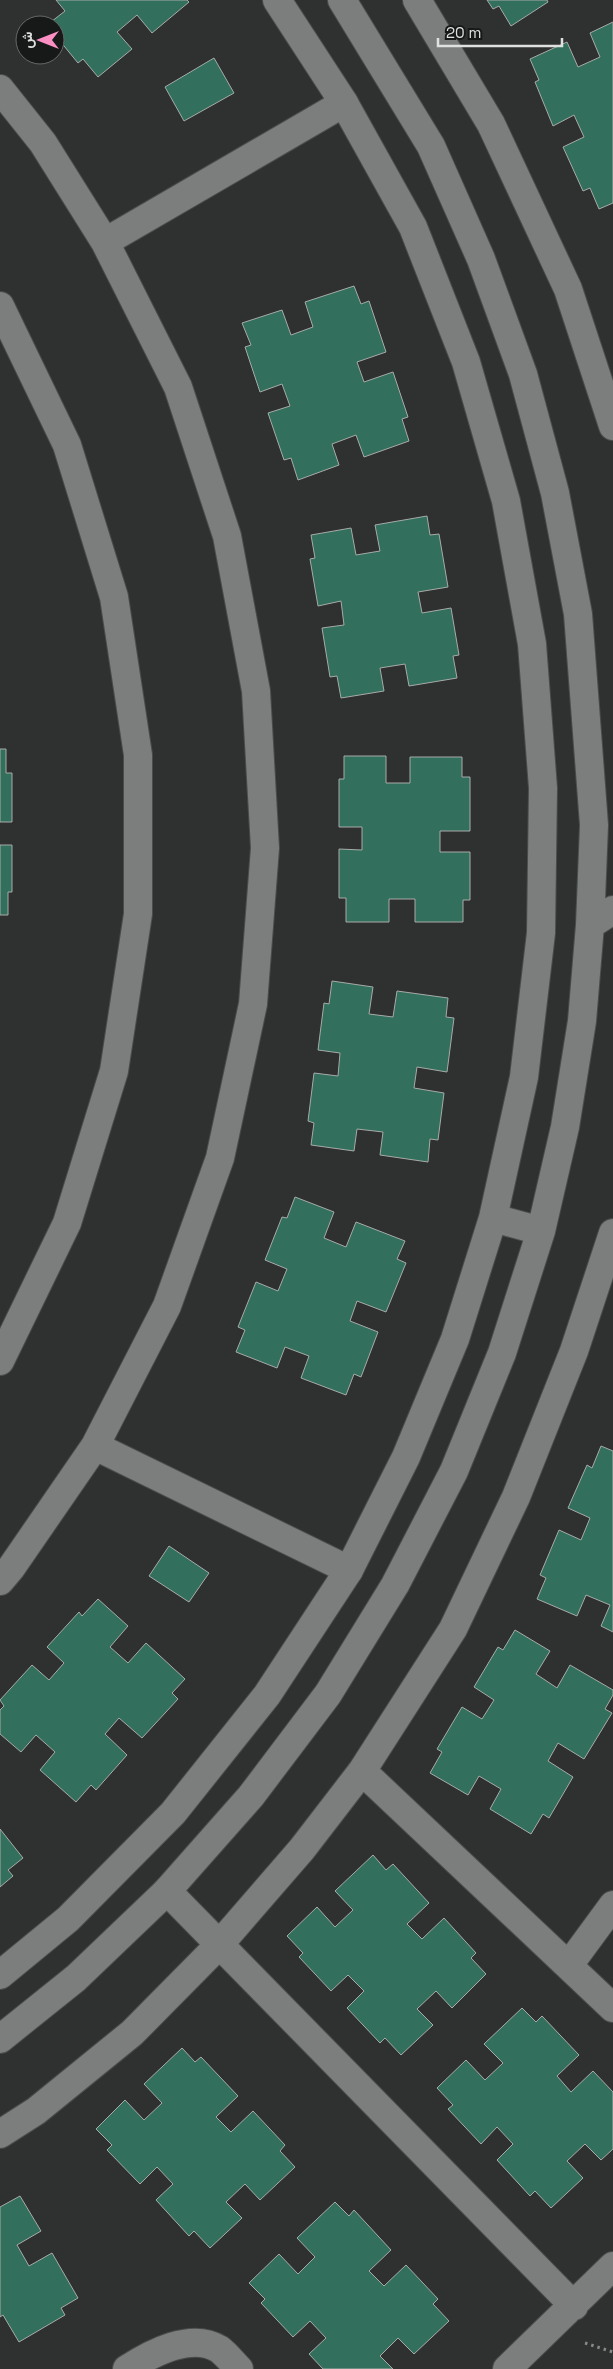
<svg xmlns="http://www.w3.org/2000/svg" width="613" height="2369" viewBox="0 0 613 2369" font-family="'Space Grotesk',Vazirmatn,sans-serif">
<rect width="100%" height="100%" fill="#2e3130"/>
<path fill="#326f5c" stroke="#a8aba9" d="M 56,0 L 187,0 L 189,2 L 152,33 L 137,15 L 117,32 L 132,49 L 98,77 L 83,59 L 78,63 L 55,35 L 55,25 L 47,25 L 65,11 Z
M 487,0 L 547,0 L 548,2 L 511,26 L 499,6 L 493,9 Z
M 613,22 L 613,203 L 599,209 L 590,188 L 583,191 L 563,147 L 584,137 L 574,115 L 553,126 L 535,82 L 539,80 L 530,59 L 567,42 L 578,67 L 600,57 L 590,33 Z
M 214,58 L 234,93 L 184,121 L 165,87 Z
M 354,286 L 361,304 L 369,301 L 386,352 L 357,362 L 364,382 L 393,372 L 408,417 L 402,419 L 409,441 L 364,457 L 356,435 L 332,444 L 339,465 L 298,480 L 291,458 L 284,460 L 268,413 L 290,406 L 282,384 L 260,392 L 245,347 L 251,345 L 242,323 L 282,310 L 291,335 L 313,327 L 305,302 Z
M 427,516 L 430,535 L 439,534 L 448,587 L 418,592 L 422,613 L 451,608 L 459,655 L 453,656 L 457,678 L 409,686 L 405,664 L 380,668 L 384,691 L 341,698 L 337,676 L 330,677 L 322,628 L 344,625 L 341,601 L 318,606 L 310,559 L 315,558 L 311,535 L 351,528 L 356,555 L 380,551 L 375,525 Z
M 0,749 L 6,749 L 6,773 L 12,773 L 12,822 L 0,822 Z
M 344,756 L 386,756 L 386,783 L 410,783 L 410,757 L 462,757 L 462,777 L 470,777 L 470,831 L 440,831 L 440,852 L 470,852 L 470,900 L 463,900 L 463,922 L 415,922 L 415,899 L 389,899 L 389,922 L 346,922 L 346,898 L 339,898 L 339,849 L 362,850 L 362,827 L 339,827 L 339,779 L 344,779 Z
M 0,845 L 12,845 L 12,892 L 8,892 L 8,915 L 0,915 Z
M 332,981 L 373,987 L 369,1014 L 393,1017 L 397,991 L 448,998 L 446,1017 L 454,1018 L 447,1072 L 417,1067 L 414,1088 L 444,1093 L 438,1140 L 430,1139 L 428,1162 L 380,1155 L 383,1132 L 357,1129 L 354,1151 L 311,1145 L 314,1123 L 308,1121 L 314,1073 L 338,1076 L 340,1053 L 318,1050 L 324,1003 L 329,1004 Z
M 295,1197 L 334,1212 L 324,1238 L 346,1247 L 356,1222 L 405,1241 L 397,1259 L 406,1263 L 386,1312 L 357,1301 L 350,1321 L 378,1332 L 361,1377 L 354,1374 L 346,1395 L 301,1378 L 309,1356 L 285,1347 L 277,1368 L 236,1352 L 245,1330 L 238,1327 L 256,1282 L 278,1291 L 287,1269 L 265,1260 L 282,1217 L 287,1218 Z
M 601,1446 L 613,1451 L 613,1632 L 601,1626 L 610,1605 L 586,1595 L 577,1616 L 537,1599 L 546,1578 L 540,1575 L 559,1530 L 581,1540 L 590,1518 L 568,1508 L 587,1465 L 592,1468 Z
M 169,1546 L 209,1573 L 189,1602 L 149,1576 Z
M 98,1599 L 128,1626 L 110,1647 L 128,1663 L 146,1643 L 185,1679 L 172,1693 L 178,1699 L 142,1738 L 119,1718 L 105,1734 L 127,1755 L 96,1790 L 91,1785 L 76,1802 L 40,1770 L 55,1752 L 36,1735 L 21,1752 L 0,1734 L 0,1710 L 4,1706 L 0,1700 L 32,1665 L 49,1680 L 64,1663 L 47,1647 L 79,1612 L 82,1616 Z
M 515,1630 L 550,1651 L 536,1674 L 557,1688 L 570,1665 L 613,1690 L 613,1695 L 605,1709 L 612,1713 L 584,1759 L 558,1743 L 548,1761 L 573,1777 L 549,1818 L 543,1814 L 531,1834 L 490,1809 L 501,1789 L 479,1776 L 468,1795 L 430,1773 L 442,1752 L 437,1749 L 462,1707 L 482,1719 L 494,1700 L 474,1687 L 498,1647 L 503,1650 Z
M 0,1829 L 23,1858 L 8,1870 L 13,1876 L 0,1887 Z
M 373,1855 L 386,1870 L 393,1864 L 429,1903 L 407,1924 L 422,1939 L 444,1918 L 476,1953 L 471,1958 L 486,1974 L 452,2008 L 436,1991 L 417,2009 L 433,2025 L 401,2055 L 385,2038 L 380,2043 L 347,2008 L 364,1991 L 348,1975 L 331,1991 L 299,1957 L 303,1953 L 287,1936 L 317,1907 L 335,1927 L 353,1910 L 335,1891 Z
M 522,2008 L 536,2022 L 542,2016 L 579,2055 L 557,2076 L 571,2092 L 593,2071 L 613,2092 L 613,2149 L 601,2160 L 585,2144 L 567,2161 L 583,2178 L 551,2208 L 535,2191 L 530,2196 L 497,2160 L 513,2144 L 497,2127 L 481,2144 L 448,2109 L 453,2105 L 437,2088 L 466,2060 L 485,2080 L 503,2063 L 484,2044 Z
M 182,2048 L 195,2062 L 201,2057 L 238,2096 L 216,2117 L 231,2132 L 253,2111 L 285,2145 L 280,2151 L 295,2167 L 260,2200 L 245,2184 L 226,2202 L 242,2218 L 210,2248 L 194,2231 L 189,2236 L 156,2200 L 173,2184 L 157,2167 L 140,2184 L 107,2150 L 112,2145 L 96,2129 L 125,2100 L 144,2120 L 162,2103 L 144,2084 Z
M 20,2196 L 41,2231 L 17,2245 L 29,2266 L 52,2253 L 78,2298 L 61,2308 L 65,2315 L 19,2342 L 3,2315 L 0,2317 L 0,2207 Z
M 335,2202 L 349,2216 L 354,2210 L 391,2250 L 369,2271 L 384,2286 L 406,2265 L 438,2299 L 433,2304 L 449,2321 L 414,2354 L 398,2338 L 380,2356 L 393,2369 L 323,2369 L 309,2354 L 326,2338 L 310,2321 L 293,2337 L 261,2303 L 265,2299 L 249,2283 L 279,2254 L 298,2274 L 315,2257 L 297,2238 Z"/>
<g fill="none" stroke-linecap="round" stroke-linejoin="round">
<defs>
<path id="minor" d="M 417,0 L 491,124 L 568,289 L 613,426
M 0,89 L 43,143 L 105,242 L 178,387 L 227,536 L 256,691 L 265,848 L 253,1004 L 220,1158 L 167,1306 L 95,1446 L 11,1568 L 0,1581
M 105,242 L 344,103
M 0,306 L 67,445 L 114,597 L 138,755 L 138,914 L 114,1071 L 67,1223 L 0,1361
M 95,1446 L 349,1570
M 362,1771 L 613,2008
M 167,1891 L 574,2306
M 569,1965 L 613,1905
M 0,2134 L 36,2111 L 132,2033 L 218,1946 L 302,1849 L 362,1771 L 453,1629 L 516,1497 L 574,1351 L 613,1233
M 127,2369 C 152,2353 191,2332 219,2349 C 226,2354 233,2363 239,2369
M 507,2369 L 613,2266"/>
<path id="tertiary" d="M 590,925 L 613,910
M 493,1218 L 541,1231
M 0,1975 L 68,1919 L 173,1813 L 267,1695 L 349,1570 L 406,1457 L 455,1339 L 493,1218 L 524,1077 L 541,933 L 543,788 L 532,644 L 506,501 L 466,362 L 413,227 L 344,103 L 277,0
M 0,2039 L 76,1978 L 167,1891 L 251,1796 L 328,1694 L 395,1585 L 454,1471 L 502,1353 L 541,1231 L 565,1127 L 582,1021 L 590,925 L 594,825 L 578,614 L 555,493 L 523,374 L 481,259 L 431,146 L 342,0"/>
</defs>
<use href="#minor" stroke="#4a4d4c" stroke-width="30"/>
<use href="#tertiary" stroke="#4a4d4c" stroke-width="30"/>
<path stroke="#878988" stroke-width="3" stroke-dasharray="2.5 4" stroke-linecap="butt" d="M 585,2343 L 613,2352"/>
<use href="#minor" stroke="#7b7e7d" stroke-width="28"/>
<use href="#tertiary" stroke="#7b7e7d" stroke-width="28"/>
</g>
<g transform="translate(40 40) rotate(270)"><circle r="24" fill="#171918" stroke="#676968"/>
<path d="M0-4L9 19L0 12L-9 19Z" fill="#fb8fc4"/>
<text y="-8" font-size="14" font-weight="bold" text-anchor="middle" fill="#dfe1e0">ش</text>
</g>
<path d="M438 38v8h124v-8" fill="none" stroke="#dfe1e0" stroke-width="2.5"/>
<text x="446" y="38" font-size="15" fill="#dfe1e0" stroke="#171918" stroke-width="4" paint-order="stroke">20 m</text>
</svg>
